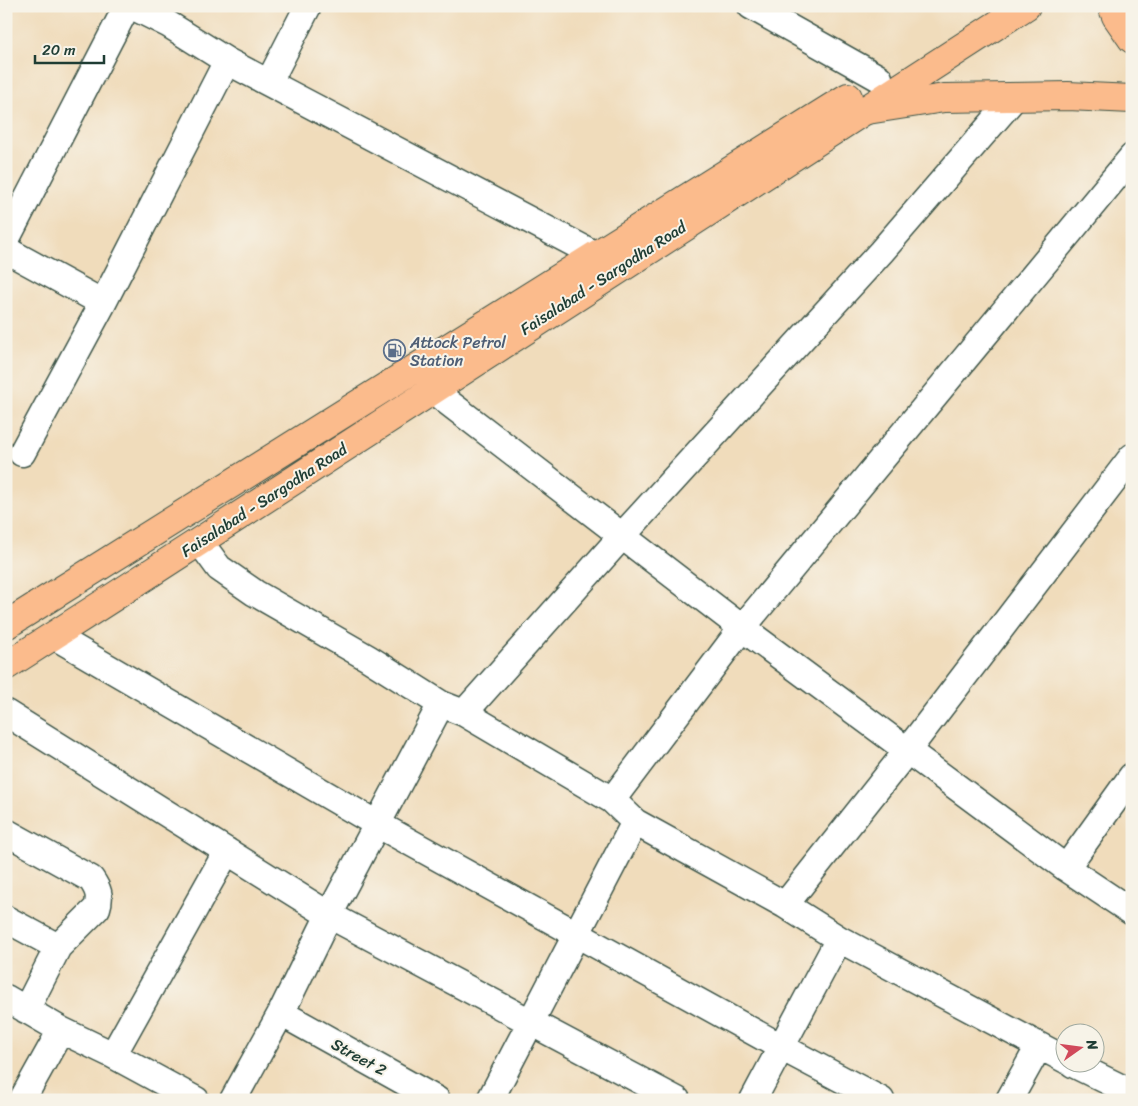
<svg xmlns="http://www.w3.org/2000/svg" width="1138" height="1106" viewBox="0 0 1138 1106" font-family="Sriracha,sans-serif">
<rect width="100%" height="100%" fill="#f7f3e8"/>
<filter id="ink" filterUnits="userSpaceOnUse"><feTurbulence type="fractalNoise" baseFrequency=".02" numOctaves="2"/><feDisplacementMap in="SourceGraphic" scale="10" xChannelSelector="R" yChannelSelector="G"/><feConvolveMatrix kernelMatrix="1 2 1 2 8 2 1 2 1" color-interpolation-filters="sRGB"/></filter>
<filter id="wash" filterUnits="userSpaceOnUse"><feTurbulence type="fractalNoise" baseFrequency=".0096" numOctaves="4" result="noise"/><feDisplacementMap in="SourceGraphic" scale="20" xChannelSelector="R" yChannelSelector="G"/><feGaussianBlur stdDeviation="1.12" result="paint"/><feColorMatrix in="noise" values="0 0 0 0 0 0 0 0 0 0 0 0 0 0 0 0 0 1.4 0 .05"/><feComposite in="paint" operator="in"/></filter>
<g filter="url(#wash)">
<rect width="100%" height="100%" fill="#f0dcbb"/>
</g>
<g filter="url(#ink)">
<g fill="none" stroke-linecap="round" stroke-linejoin="round">
<defs>
<path id="minor" d="M 132,6 L 168,24 L 227,61 L 596,255
M 751,6 L 879,78
M 269,82 L 308,6
M 6,240 L 127,6
M 6,250 L 103,303
M 432,390 L 742,628 L 1066,868 L 1132,912
M 22,453 L 103,303 L 227,61
M 200,542 L 219,568 L 255,593 L 368,658 L 441,704 L 464,713 L 612,800 L 635,822 L 785,905 L 839,939 L 1066,1060
M 54,636 L 377,824 L 781,1047 L 881,1100
M 6,713 L 329,915 L 677,1100
M 464,713 L 622,536 L 881,252 L 1015,97
M 612,800 L 742,628 L 1132,157
M 6,832 L 91,879 C 98,889 101,896 97,908 L 58,947 L 26,1010
M 1066,868 L 1132,776
M 785,905 L 907,751 L 1132,457
M 6,919 L 58,947
M 6,998 L 61,1030 L 22,1100
M 281,1013 L 437,1100
M 61,1030 L 113,1055
M 1073,1064 L 1132,1093
M 196,1100 L 113,1055 L 227,851
M 233,1100 L 281,1013 L 329,915 L 441,704
M 490,1100 L 635,822
M 753,1100 L 839,939
M 1009,1100 L 1039,1046"/>
<path id="major" d="M 6,625 L 848,97
M 6,666 C 347,448 684,224 1026,6"/>
<path id="highway" d="M 1112,6 L 1116,16 L 1132,39
M 861,111 L 944,98 L 1068,96 L 1132,99"/>
</defs>
<use href="#minor" stroke="#3e5548" stroke-width="29"/>
<use href="#major" stroke="#3e5548" stroke-width="30"/>
<use href="#highway" stroke="#3e5548" stroke-width="30"/>
<use href="#minor" stroke="#fff" stroke-width="26"/>
<use href="#major" stroke="#fbbb8c" stroke-width="28"/>
<use href="#highway" stroke="#fbbb8c" stroke-width="28"/>
</g>
</g>
<defs>
<symbol id="fuel-ring" viewBox="-11 -11 22 22"><circle r="9.5" fill="#f7f3e8" stroke="#5c6f8a" stroke-width="1.5"/><path d="M-5.5-6h7V0h2V4h1.3V-2.5L3-4.5l.8-.8L6-3V5H2.5V1h-1V6h-7ZM-4.2-4.7v3.2H.2V-4.7Z" fill="#5c6f8a"/></symbol>
</defs>
<g fill-rule="evenodd">
<use href="#fuel-ring" x="382" y="338" width="25" height="25"/>
</g>
<g text-anchor="middle" dominant-baseline="central" stroke-width="4" stroke-linejoin="round" paint-order="stroke">
<g font-size="16" fill="#1f3d34" stroke="#f7f3e8">
<text transform="translate(603 278) rotate(-33)">Faisalabad - Sargodha Road</text>
<text transform="translate(264 500) rotate(-33)">Faisalabad - Sargodha Road</text>
<text transform="translate(359 1057) rotate(29)">Street 2</text>
</g>
<g font-size="16" fill="#4e5e75" stroke="#f7f3e8" text-anchor="start">
<text x="410" y="342">Attock Petrol<tspan x="410" dy="18">Station</tspan></text>
</g>
</g>
<rect width="1138" height="1106" fill="none" stroke="#f7f3e8" stroke-width="25"/>
<g transform="translate(1080 1048) rotate(76)"><circle r="24" fill="#f7f3e8" stroke="#a1aaa0"/>
<path d="M0-4L9 19L0 12L-9 19Z" fill="#d1495b"/>
<text y="-8" font-size="14" font-weight="bold" text-anchor="middle" fill="#1f3d34">N</text>
</g>
<path d="M35 55v8h69v-8" fill="none" stroke="#1f3d34" stroke-width="2.5"/>
<text x="42" y="55" font-size="15" fill="#1f3d34" stroke="#f7f3e8" stroke-width="4" paint-order="stroke">20 m</text>
</svg>
